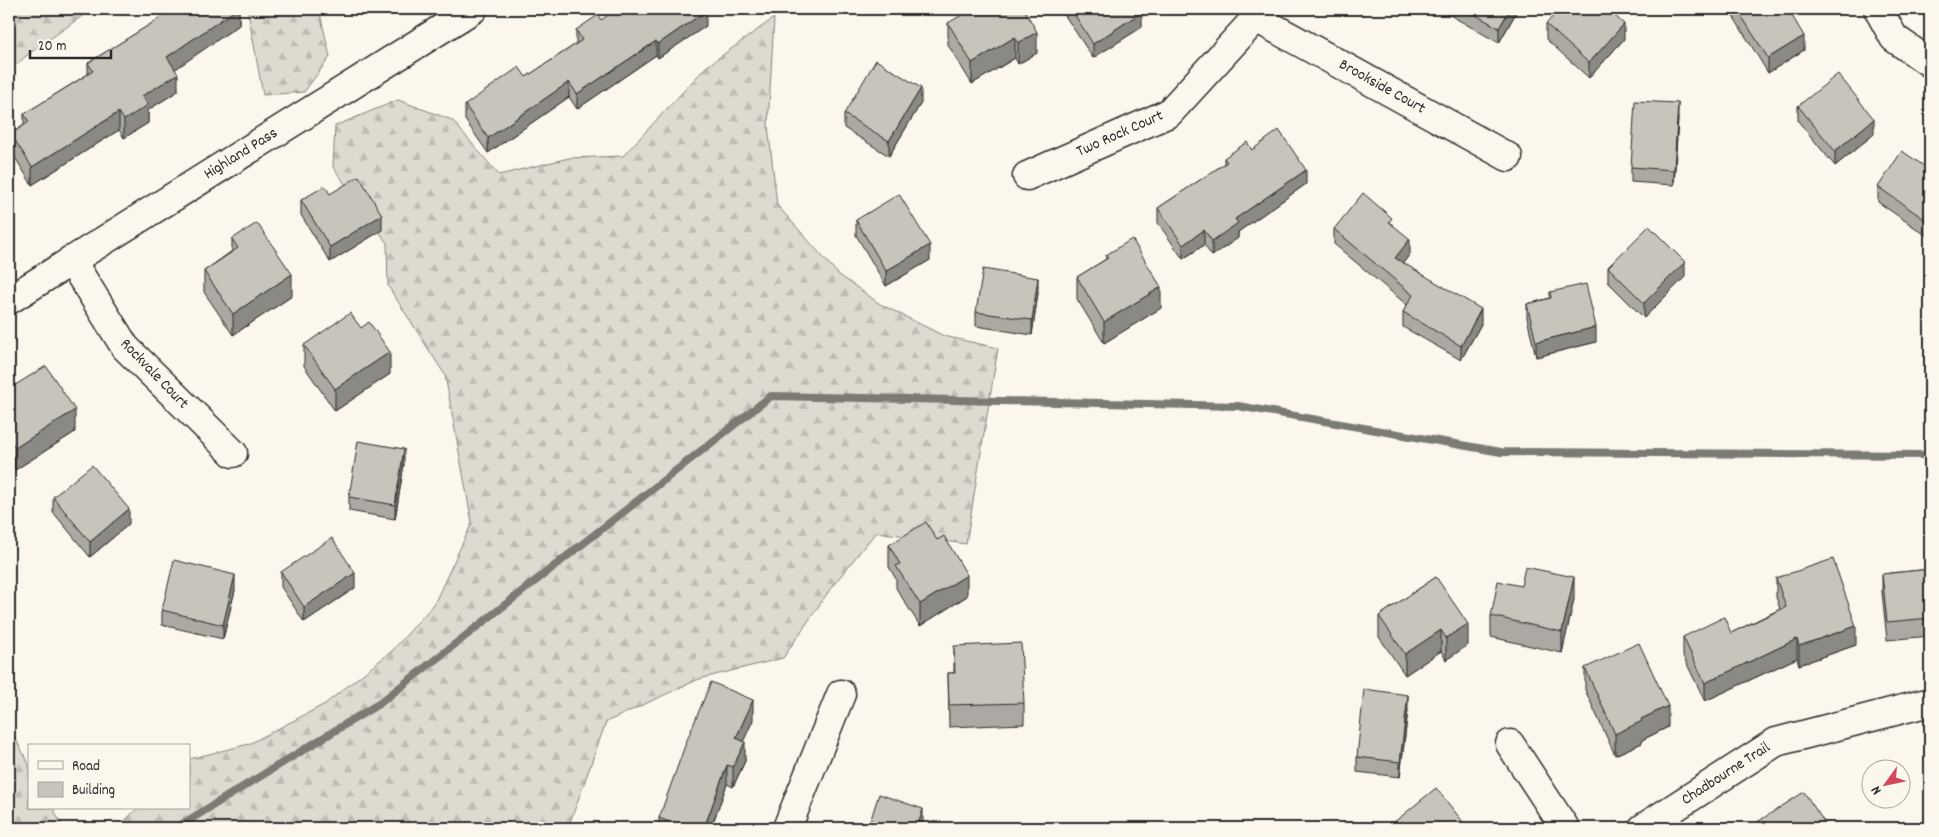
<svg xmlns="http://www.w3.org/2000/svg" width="1939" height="837" viewBox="0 0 1939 837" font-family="Dekko,sans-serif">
<defs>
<pattern id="forest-firs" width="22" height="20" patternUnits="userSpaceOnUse" patternTransform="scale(1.25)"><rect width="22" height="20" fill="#dddad0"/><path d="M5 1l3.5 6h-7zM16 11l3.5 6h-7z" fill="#bebbb3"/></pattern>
</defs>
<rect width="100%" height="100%" fill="#fbf7ec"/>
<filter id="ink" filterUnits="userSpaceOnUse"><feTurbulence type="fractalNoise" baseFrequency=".02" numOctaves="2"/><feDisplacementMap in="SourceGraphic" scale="10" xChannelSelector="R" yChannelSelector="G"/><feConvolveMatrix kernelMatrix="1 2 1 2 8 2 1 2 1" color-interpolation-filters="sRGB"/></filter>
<g filter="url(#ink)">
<path fill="url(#forest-firs)" stroke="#84827e" d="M 9,9 L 92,9 L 26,56 L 9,71 Z
M 246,9 L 319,9 L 330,57 L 304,92 L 263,95 L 248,12 Z
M 774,18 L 768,125 L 777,205 L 838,274 L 880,304 L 944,336 L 998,348 L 966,544 L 876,532 L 831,588 L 783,658 L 699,679 L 606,722 L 568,828 L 117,828 L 138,808 L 189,808 L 189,759 L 249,744 L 325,704 L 393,650 L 434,604 L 472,523 L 445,375 L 388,286 L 387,243 L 333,167 L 335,126 L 398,100 L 452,120 L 499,175 L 569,158 L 623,156 L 706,67 Z
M 12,732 L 29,764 L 29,808 L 53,808 L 63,828 L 9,828 L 9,733 Z"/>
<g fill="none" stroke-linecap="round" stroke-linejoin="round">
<path stroke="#7b7a75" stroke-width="8" d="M 176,828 L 380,703 L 771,396 L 1238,406 L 1501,452 L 1930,455"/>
<defs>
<path id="minor" d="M 1878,9 L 1894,38 L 1930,63
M 1256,18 L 1508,157
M 1027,176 L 1169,113 L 1256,18 L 1258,9
M 71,260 L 125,347 L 233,453
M 9,300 L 473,9
M 1510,744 L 1565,828
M 787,828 L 841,694
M 1643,828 L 1776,742 L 1922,704 L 1930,705"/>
</defs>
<use href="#minor" stroke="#2b2b2b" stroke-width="31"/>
<use href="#minor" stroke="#fbf7ec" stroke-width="28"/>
</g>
<path fill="#aba9a2" stroke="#2b2b2b" d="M 170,9 L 239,9 L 239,25 L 175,69 L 178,91 L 148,110 L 148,123 L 124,138 L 119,130 L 32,185 L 11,151 L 11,134 L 24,125 L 24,114 L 88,74 L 88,63 L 170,12 Z
M 1024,9 L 1037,53 L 1018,64 L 1015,58 L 972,84 L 948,45 L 948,23 Z
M 1064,9 L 1139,9 L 1142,27 L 1093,58 L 1064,14 Z
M 1441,9 L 1518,9 L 1499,43 L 1441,10 Z
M 1733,9 L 1788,9 L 1804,50 L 1768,73 L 1733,16 Z
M 601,20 L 706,26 L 658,58 L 656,55 L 577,109 L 569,97 L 488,153 L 465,120 L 465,105 L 526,77 L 576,44 L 576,30 Z
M 1546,24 L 1624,39 L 1589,78 L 1546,39 Z
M 921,103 L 889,156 L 844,128 L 844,114 Z
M 1798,106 L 1874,134 L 1835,166 L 1798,121 Z
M 1678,118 L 1674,185 L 1631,182 L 1631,167 Z
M 1252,150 L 1306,184 L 1238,232 L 1238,238 L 1212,256 L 1204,245 L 1183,259 L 1158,223 L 1158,208 L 1224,164 L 1224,158 Z
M 1930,170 L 1930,238 L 1878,202 L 1878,187 Z
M 330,194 L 382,230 L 330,262 L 301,215 L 301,200 Z
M 856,220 L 930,260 L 886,286 L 856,235 Z
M 1392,224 L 1410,254 L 1403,263 L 1481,324 L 1461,360 L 1403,327 L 1403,312 L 1407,305 L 1334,244 L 1334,229 Z
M 232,239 L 292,296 L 233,335 L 204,292 L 204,271 L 232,251 Z
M 1106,255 L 1161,308 L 1104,343 L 1077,299 L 1077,277 L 1106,259 Z
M 1608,267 L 1685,277 L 1644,318 L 1608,282 Z
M 1550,292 L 1596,342 L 1536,357 L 1527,318 L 1527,304 L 1550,298 Z
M 1038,293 L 1032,335 L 976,326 L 976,312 Z
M 304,345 L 390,374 L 335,411 L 304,366 Z
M 9,381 L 12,387 L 75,432 L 15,470 L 9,460 Z
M 404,464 L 395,519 L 349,511 L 349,497 Z
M 53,497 L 129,524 L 90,557 L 53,512 Z
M 937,540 L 967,596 L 920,626 L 896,588 L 896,579 L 889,567 L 889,545 Z
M 1930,569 L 1930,636 L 1887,640 L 1882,592 L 1882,574 Z
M 281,572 L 355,588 L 304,622 L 281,587 Z
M 1436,577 L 1468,645 L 1446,660 L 1441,651 L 1405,675 L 1379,637 L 1379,616 Z
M 1776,578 L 1856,645 L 1799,665 L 1797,658 L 1705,701 L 1683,656 L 1683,637 L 1731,633 L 1780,609 L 1776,597 Z
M 235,590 L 223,639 L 162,625 L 162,610 Z
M 1574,599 L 1562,653 L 1491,637 L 1491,616 Z
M 954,646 L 1024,703 L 1024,724 L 949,727 L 948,673 L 954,673 Z
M 1585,668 L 1668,727 L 1642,740 L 1642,743 L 1615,755 L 1585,690 Z
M 1408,710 L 1400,777 L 1357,772 L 1357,757 Z
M 753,720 L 743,741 L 745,761 L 733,787 L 727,784 L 711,828 L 659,828 L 659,818 Z"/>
<path fill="#8b8984" stroke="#2b2b2b" d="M 237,9 L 239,9 L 239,25 L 167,75 L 167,57 Z
M 1510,9 L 1518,9 L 1499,43 L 1499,28 Z
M 706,11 L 706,26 L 658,58 L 658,44 Z
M 1142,12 L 1142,27 L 1093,58 L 1093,44 Z
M 1624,24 L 1624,39 L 1589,78 L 1589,63 Z
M 1037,32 L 1037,53 L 1018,64 L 1018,43 Z
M 1804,36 L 1804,50 L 1768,73 L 1768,58 Z
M 1015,37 L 1015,58 L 972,84 L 972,63 Z
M 656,41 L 656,55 L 577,109 L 577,94 Z
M 178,74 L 178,91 L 148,110 L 148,123 L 124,138 L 124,120 L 142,96 Z
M 569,82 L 569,97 L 488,153 L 488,138 Z
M 921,88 L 921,103 L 889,156 L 889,141 Z
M 1678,103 L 1678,118 L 1674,185 L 1674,170 Z
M 119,112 L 119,130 L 32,185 L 32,167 Z
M 1874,119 L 1874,134 L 1835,166 L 1835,151 Z
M 1306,170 L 1306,184 L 1238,232 L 1238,238 L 1212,256 L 1212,241 L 1235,219 Z
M 382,215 L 382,230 L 330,262 L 330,247 Z
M 1204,230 L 1204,245 L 1183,259 L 1183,245 Z
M 1410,239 L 1410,254 L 1395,273 L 1395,258 Z
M 930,245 L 930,260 L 886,286 L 886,271 Z
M 1685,262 L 1685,277 L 1644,318 L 1644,303 Z
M 292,274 L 292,296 L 233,335 L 233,314 Z
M 1038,278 L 1038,293 L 1032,335 L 1032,320 Z
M 1161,287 L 1161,308 L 1104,343 L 1104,322 Z
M 1481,309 L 1481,324 L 1461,360 L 1461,346 Z
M 1596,327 L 1596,342 L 1536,357 L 1536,342 Z
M 390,352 L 390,374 L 335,411 L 335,389 Z
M 75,410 L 75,432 L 15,470 L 15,448 Z
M 404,449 L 404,464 L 395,519 L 395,505 Z
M 129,509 L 129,524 L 90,557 L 90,542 Z
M 355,573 L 355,588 L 304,622 L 304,607 Z
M 235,575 L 235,590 L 223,639 L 223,625 Z
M 967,575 L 967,596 L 920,626 L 920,604 Z
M 1574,577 L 1574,599 L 1562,653 L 1562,632 Z
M 1468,624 L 1468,645 L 1446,660 L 1446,638 Z
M 1856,626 L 1856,645 L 1799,665 L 1799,646 Z
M 1441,630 L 1441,651 L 1405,675 L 1405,654 Z
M 1797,639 L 1797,658 L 1705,701 L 1705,683 Z
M 1408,695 L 1408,710 L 1400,777 L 1400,762 Z
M 753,700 L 753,720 L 736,758 L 736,738 Z
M 1668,706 L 1668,727 L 1642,740 L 1642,743 L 1615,755 L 1615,734 L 1641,719 Z
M 745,742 L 745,761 L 733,787 L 733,767 Z
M 727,765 L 727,784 L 711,828 L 704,828 Z
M 923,809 L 923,824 L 922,828 L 917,828 Z
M 1463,822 L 1463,828 L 1456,828 Z"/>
<path fill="#c7c4bc" stroke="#2b2b2b" d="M 173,9 L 237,9 L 167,57 L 178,74 L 142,96 L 148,105 L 124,120 L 119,112 L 32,167 L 11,134 L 29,122 L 24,114 L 93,71 L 88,63 L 173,10 Z
M 617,9 L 704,9 L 706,11 L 658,44 L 656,41 L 577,94 L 569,82 L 488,138 L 465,105 L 519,67 L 526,77 L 582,40 L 576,30 L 598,15 L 601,20 Z
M 972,9 L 1024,9 L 1037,32 L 1018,43 L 1015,37 L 972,63 L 948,23 Z
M 1071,9 L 1139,9 L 1142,12 L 1093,44 Z
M 1465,9 L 1510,9 L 1499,28 Z
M 1560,9 L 1607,9 L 1624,24 L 1589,63 L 1546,24 Z
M 1737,9 L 1788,9 L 1804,36 L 1768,58 Z
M 876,60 L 921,88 L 889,141 L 844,114 Z
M 1838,74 L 1874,119 L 1835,151 L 1798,106 Z
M 1635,101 L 1678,103 L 1674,170 L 1631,167 Z
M 1279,130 L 1306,170 L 1235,219 L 1238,223 L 1212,241 L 1204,230 L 1183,245 L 1158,208 L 1227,162 L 1224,158 L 1247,142 L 1252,150 Z
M 1902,151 L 1930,170 L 1930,223 L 1878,187 Z
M 359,176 L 382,215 L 330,247 L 301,200 L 325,186 L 330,194 Z
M 1363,193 L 1392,218 L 1389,222 L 1410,239 L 1395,258 L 1481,309 L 1461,346 L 1403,312 L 1413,295 L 1334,229 Z
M 899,194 L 930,245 L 886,271 L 856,220 Z
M 257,223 L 292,274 L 233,314 L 204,271 L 238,248 L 232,239 Z
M 1649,226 L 1685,262 L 1644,303 L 1608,267 Z
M 1132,239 L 1161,287 L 1104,322 L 1077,277 L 1108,258 L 1106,255 Z
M 983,269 L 1038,278 L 1032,320 L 976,312 Z
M 1586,284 L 1596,327 L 1536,342 L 1527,304 L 1551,298 L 1550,292 Z
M 350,313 L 361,328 L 369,322 L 390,352 L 335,389 L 304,345 Z
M 46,366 L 75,410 L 15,448 L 9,438 L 9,381 L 12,387 Z
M 358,441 L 404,449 L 395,505 L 349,497 Z
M 92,465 L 129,509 L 90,542 L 53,497 Z
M 926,522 L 937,540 L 944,536 L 967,575 L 920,604 L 896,566 L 900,564 L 889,545 Z
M 332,538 L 355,573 L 304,607 L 281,572 Z
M 1833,559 L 1856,626 L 1799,646 L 1797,639 L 1705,683 L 1683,637 L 1724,617 L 1731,633 L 1786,607 L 1776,578 Z
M 174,560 L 235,575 L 223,625 L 162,610 Z
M 1525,567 L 1574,577 L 1562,632 L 1491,616 L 1498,581 L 1521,586 Z
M 1930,569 L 1930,618 L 1887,622 L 1882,574 Z
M 1436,577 L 1468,624 L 1446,638 L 1441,630 L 1405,654 L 1379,616 Z
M 1021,643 L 1024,703 L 949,705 L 948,673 L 955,673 L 954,646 Z
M 1639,643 L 1668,706 L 1641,719 L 1642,721 L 1615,734 L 1585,668 Z
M 711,682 L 753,700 L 736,738 L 745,742 L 733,767 L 727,765 L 704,828 L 670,828 L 672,823 L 659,818 L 687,740 Z
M 1364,689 L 1408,695 L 1400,762 L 1357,757 Z
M 1436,788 L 1463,822 L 1456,828 L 1387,828 Z
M 1804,792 L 1828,828 L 1748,828 Z
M 879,794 L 923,809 L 917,828 L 868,828 Z"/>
</g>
<g text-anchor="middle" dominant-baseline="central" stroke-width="5" stroke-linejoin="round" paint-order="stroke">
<g font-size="16" fill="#2b2b2b" stroke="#fbf7ec">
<text transform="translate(1382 87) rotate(29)">Brookside Court</text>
<text transform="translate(1120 134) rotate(-24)">Two Rock Court</text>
<text transform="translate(241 154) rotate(-32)">Highland Pass</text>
<text transform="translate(154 374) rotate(46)">Rockvale Court</text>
<text transform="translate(1726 774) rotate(-33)">Chadbourne Trail</text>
</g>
</g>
<rect width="1939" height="837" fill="none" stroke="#fbf7ec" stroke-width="30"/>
<rect x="15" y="15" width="1909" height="807" fill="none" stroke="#2b2b2b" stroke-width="2" filter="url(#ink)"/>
<rect x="28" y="744" width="162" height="65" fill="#fbf7ec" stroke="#a8a59f"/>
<rect x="38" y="761" width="25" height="8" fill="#fbf7ec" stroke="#a8a59f"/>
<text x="72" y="770" font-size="15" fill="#2b2b2b">Road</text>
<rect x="38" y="782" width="25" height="15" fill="#c7c4bc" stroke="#a8a59f"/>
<text x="72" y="794" font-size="15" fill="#2b2b2b">Building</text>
<g transform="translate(1886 784) rotate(237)"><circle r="24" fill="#fbf7ec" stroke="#a8a59f"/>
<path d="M0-4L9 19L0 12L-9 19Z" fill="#d1495b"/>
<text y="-8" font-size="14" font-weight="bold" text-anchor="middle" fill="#2b2b2b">N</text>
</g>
<path d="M30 50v8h81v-8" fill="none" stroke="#2b2b2b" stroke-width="2.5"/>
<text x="38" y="50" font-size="15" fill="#2b2b2b" stroke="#fbf7ec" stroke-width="4" paint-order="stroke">20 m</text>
</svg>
